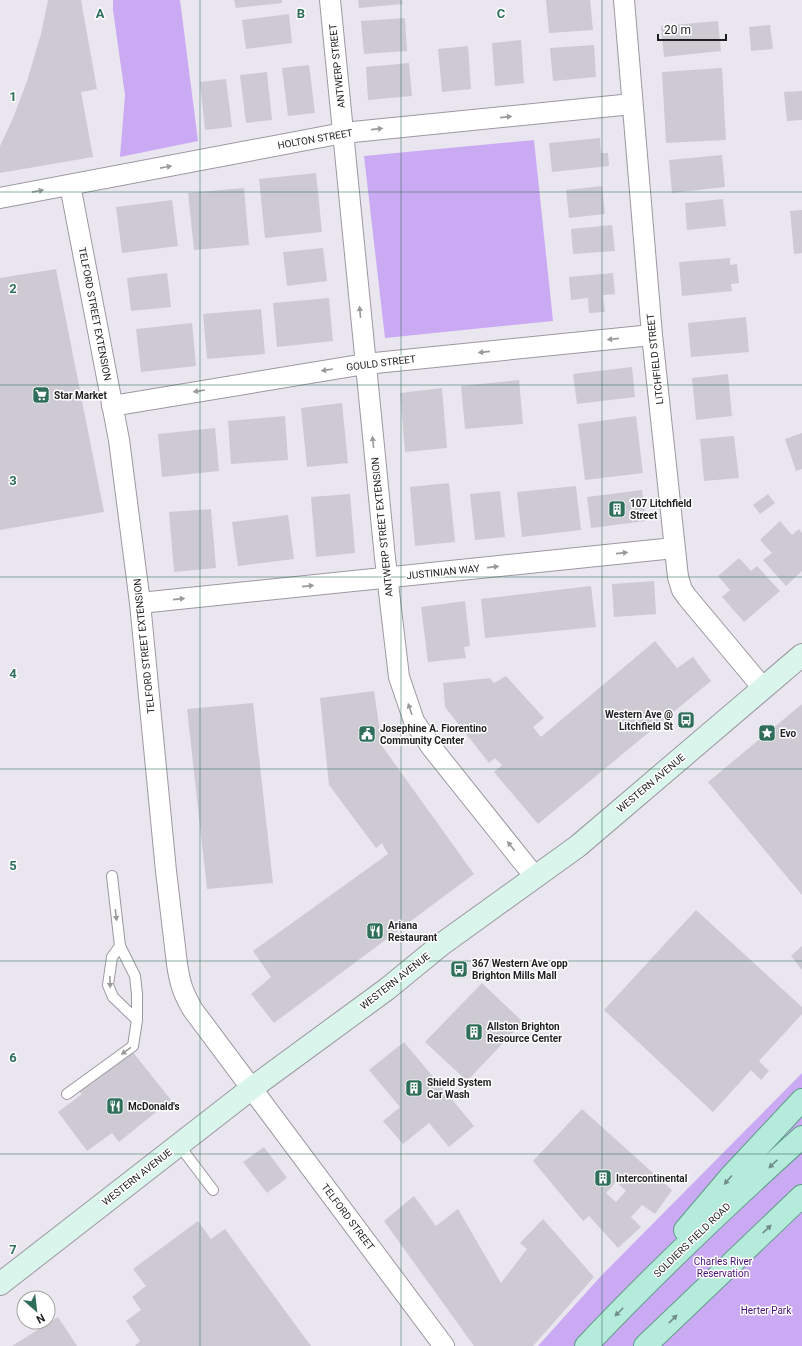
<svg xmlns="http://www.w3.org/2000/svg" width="802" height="1346" viewBox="0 0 802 1346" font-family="Roboto,sans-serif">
<rect width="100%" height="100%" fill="#eae6ef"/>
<path fill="#cbaaf4" d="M 113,0 L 180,0 L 198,141 L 120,157 L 125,95 L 113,10 Z
M 534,140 L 553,321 L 385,338 L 364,156 Z
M 802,1073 L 802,1346 L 538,1346 L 601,1276 Z"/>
<path fill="#cecad4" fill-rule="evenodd" d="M 48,0 L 81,0 L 97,89 L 81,92 L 93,157 L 0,173 L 0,146 L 13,118 L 27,81 L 41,34 Z
M 234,0 L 282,0 L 282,3 L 236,8 Z
M 358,0 L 402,0 L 403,4 L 359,8 Z
M 546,0 L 590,0 L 593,30 L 549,33 Z
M 289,14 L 292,43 L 246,49 L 242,20 Z
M 405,18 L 407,51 L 364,54 L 361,21 Z
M 718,21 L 721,51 L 664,57 L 661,26 Z
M 770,25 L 773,49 L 751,51 L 749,27 Z
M 521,40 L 524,83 L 495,86 L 492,43 Z
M 594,45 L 596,77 L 553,81 L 550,48 Z
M 468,46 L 471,89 L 442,92 L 438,49 Z
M 409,63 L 412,96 L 368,100 L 366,67 Z
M 309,65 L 315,113 L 288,116 L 282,68 Z
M 722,68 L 726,140 L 666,143 L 662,72 Z
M 267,72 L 272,120 L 246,123 L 240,75 Z
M 226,79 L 232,127 L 205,130 L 200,82 Z
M 802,91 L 802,120 L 787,121 L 784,92 Z
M 600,138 L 601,153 L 608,153 L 609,166 L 552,172 L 549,143 Z
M 722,155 L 725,187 L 672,193 L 669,160 Z
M 316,173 L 322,232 L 265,238 L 259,179 Z
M 602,186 L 605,214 L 569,218 L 566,190 Z
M 244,188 L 249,245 L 194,250 L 188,193 Z
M 723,199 L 726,226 L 687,230 L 685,203 Z
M 172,200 L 178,246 L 122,253 L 116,207 Z
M 802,210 L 802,253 L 794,254 L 790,211 Z
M 612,225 L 615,251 L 573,254 L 571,229 Z
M 323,248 L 327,281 L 287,286 L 283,252 Z
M 730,258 L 730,265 L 737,264 L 739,283 L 731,284 L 732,291 L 682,296 L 679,262 Z
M 56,269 L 104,512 L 0,530 L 0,278 Z
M 167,273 L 171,307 L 131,311 L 127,278 Z
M 613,273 L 615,294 L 603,295 L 605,312 L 589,313 L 588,298 L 571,300 L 569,277 Z
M 329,298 L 333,341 L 277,347 L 273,303 Z
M 261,309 L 265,354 L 207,359 L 203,314 Z
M 746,317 L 749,352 L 691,357 L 688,323 Z
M 192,323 L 196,366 L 141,372 L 136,329 Z
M 632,367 L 635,397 L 577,404 L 573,374 Z
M 728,374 L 732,416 L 696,420 L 692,378 Z
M 519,380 L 523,424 L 465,429 L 461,386 Z
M 442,388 L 447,448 L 405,452 L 400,393 Z
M 342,403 L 348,463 L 307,467 L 301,408 Z
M 285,416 L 288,460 L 231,464 L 228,421 Z
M 636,416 L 643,473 L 585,480 L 578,424 Z
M 215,428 L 219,471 L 162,477 L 158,434 Z
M 802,433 L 802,469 L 796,471 L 785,439 Z
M 734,436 L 739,478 L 704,481 L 700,439 Z
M 449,483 L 455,542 L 415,546 L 410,487 Z
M 576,486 L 581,530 L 522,537 L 517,492 Z
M 642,490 L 646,521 L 591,528 L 587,497 Z
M 500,491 L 505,537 L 475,540 L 470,494 Z
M 350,494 L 355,553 L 316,557 L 311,497 Z
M 768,494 L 775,503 L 760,514 L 753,505 Z
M 211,509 L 216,568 L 174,572 L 169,512 Z
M 288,515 L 294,559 L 238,566 L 232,522 Z
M 780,521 L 792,535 L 799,529 L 802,533 L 802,571 L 786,586 L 763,560 L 772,553 L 760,540 Z
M 739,558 L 751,571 L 757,566 L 780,591 L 744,622 L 722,597 L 730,590 L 718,576 Z
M 654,581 L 656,614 L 614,617 L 612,584 Z
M 591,586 L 596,627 L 485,638 L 481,599 Z
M 465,601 L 470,646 L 464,647 L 466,658 L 428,662 L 421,607 Z
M 655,641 L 677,668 L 693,657 L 711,681 L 538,824 L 494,772 L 502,765 L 495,758 L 489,763 L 445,707 L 443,683 L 490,678 L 494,683 L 506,676 L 544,718 L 533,727 L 541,737 Z
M 374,691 L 382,746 L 474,874 L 274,1023 L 251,994 L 271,977 L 253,951 L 388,854 L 382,843 L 376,848 L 329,785 L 320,698 Z
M 253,703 L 273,883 L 207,889 L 187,709 Z
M 802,704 L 802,895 L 708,782 Z
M 696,910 L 802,1007 L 802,1014 L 759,1061 L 769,1071 L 761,1080 L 751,1070 L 713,1112 L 604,1010 Z
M 802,946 L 802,970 L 791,956 Z
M 482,983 L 523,1022 L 467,1081 L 425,1042 Z
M 404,1042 L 474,1126 L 449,1147 L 429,1123 L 403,1144 L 383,1121 L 400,1107 L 369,1070 Z
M 132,1051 L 171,1100 L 119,1142 L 112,1133 L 87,1151 L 58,1112 L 82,1094 L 79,1091 Z
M 582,1109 L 672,1190 L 655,1214 L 642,1205 L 631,1217 L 641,1227 L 618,1248 L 589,1216 L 583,1221 L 533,1161 ZM 616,1182 L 626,1191 L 616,1202 L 606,1193 Z
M 264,1147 L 287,1178 L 267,1193 L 243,1162 Z
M 414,1196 L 436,1226 L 458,1209 L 501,1283 L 527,1249 L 520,1243 L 543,1219 L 594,1277 L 533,1346 L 474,1346 L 384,1221 Z
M 198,1221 L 211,1239 L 225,1229 L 311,1346 L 135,1346 L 140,1341 L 126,1321 L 141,1310 L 132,1297 L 146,1286 L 133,1269 Z
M 58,1317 L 77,1346 L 12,1346 Z"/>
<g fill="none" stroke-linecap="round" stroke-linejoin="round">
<defs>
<path id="lane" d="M 120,946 L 112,957 L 108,985 L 113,997 L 137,1020
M 67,1094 L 133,1046 L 137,1020 L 137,994 L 135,976 L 120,946 L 112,876
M 179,1145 L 213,1190"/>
<path id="street" d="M 330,0 L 385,558 L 399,677 L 414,721 L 432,748 L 535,877
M 624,0 L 652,335 L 678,577 L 682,590 L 687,597 L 763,688
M 70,185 L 119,440 L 140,603 L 166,871 L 177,964 C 180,984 183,993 193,1010 L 444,1346
M 0,198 L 343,133 L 632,104
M 112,406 L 365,364 L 652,335
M 140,603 L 674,548"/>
<path id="secondary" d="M 0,1284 L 252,1088 L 387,989 L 442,944 L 578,846 L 802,655"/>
<path id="primary" d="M 685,1230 L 730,1177 L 802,1100
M 586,1346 C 655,1273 728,1204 802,1137
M 645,1346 L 802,1196"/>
</defs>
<use href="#lane" stroke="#9c98a1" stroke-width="12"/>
<use href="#street" stroke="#9c98a1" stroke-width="22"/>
<use href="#secondary" stroke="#9c98a1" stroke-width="24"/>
<use href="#primary" stroke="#619b89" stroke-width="24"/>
<use href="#lane" stroke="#fff" stroke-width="10"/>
<use href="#street" stroke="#fff" stroke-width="20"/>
<use href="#secondary" stroke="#daf5ec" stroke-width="22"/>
<use href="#primary" stroke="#b5ebda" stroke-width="22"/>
</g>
<defs><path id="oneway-solid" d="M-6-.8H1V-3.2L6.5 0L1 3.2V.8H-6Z"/></defs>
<g fill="#9a9a9b">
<use href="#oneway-solid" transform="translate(506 117) rotate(-6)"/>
<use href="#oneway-solid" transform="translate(377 129) rotate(-6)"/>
<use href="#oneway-solid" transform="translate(166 167) rotate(-11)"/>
<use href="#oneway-solid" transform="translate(38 191) rotate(-11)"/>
<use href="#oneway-solid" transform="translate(360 312) rotate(-95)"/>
<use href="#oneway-solid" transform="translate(613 339) rotate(174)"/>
<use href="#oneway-solid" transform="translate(484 352) rotate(174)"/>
<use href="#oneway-solid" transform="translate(327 370) rotate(171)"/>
<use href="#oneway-solid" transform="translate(199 391) rotate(171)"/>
<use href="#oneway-solid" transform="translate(373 442) rotate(-96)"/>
<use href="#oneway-solid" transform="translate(622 553) rotate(-6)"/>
<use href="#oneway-solid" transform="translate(493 567) rotate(-6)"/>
<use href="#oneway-solid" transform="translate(308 586) rotate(-6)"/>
<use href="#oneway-solid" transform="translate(179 599) rotate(-6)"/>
<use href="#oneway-solid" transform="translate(410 709) rotate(-109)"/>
<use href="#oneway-solid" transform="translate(511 846) rotate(-129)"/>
<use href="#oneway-solid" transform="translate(116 915) rotate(83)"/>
<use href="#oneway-solid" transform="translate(110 982) rotate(88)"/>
<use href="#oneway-solid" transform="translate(126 1051) rotate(144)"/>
</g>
<g fill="#728f87">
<use href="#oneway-solid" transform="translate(773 1164) rotate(137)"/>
<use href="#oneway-solid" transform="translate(728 1180) rotate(131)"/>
<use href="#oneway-solid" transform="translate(767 1229) rotate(-43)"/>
<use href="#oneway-solid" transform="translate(619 1312) rotate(135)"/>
<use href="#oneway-solid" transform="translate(673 1319) rotate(-44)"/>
</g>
<path fill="none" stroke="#2f6e5b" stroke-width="1" stroke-opacity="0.55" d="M 200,0 L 200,1346M 401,0 L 401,1346M 602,0 L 602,1346M 0,192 L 802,192M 0,385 L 802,385M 0,577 L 802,577M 0,769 L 802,769M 0,961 L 802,961M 0,1154 L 802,1154"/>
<defs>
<symbol id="supermarket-square" viewBox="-11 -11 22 22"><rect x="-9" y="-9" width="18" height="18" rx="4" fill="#2f6e5b" stroke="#fff"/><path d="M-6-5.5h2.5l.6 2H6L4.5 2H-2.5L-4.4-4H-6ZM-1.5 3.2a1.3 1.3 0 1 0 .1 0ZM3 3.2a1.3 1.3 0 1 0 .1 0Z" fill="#fff"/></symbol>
<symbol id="building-square" viewBox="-11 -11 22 22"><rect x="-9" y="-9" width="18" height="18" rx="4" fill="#2f6e5b" stroke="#fff"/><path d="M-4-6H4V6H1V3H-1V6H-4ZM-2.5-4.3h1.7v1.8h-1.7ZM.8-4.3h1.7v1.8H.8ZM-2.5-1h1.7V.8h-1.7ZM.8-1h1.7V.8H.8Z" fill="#fff"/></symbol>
<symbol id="bus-square" viewBox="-11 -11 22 22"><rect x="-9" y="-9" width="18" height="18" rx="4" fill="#2f6e5b" stroke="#fff"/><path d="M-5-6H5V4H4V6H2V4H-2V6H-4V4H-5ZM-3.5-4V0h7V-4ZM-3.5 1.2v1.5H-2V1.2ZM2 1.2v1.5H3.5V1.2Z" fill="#fff"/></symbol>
<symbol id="sight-square" viewBox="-11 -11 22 22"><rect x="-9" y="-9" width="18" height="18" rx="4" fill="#2f6e5b" stroke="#fff"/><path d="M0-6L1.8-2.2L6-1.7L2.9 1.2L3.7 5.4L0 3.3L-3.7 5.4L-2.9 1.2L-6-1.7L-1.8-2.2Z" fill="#fff"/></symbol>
<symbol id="civic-square" viewBox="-11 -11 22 22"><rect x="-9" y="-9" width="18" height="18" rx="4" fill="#2f6e5b" stroke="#fff"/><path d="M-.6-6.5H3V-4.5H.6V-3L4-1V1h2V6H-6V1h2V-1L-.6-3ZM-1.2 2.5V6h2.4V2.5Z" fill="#fff"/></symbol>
<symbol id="restaurant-square" viewBox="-11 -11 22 22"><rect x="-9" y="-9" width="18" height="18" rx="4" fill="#2f6e5b" stroke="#fff"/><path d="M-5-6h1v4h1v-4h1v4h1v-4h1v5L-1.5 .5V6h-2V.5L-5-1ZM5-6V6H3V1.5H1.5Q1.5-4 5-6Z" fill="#fff"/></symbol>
</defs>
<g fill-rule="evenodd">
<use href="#supermarket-square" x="31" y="385" width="20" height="20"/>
<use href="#building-square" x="607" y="499" width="20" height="20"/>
<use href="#bus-square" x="676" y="710" width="20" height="20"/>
<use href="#sight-square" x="757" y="723" width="20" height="20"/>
<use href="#civic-square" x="357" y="724" width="20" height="20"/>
<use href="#restaurant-square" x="365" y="921" width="20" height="20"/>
<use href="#bus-square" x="449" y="959" width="20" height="20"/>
<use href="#building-square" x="464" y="1022" width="20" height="20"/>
<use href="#building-square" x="404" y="1078" width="20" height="20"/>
<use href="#restaurant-square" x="105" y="1096" width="20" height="20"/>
<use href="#building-square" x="593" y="1168" width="20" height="20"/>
</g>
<g text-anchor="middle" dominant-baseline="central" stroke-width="3" stroke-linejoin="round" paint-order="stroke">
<g font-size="10" fill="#1f1e21" stroke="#fff">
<text transform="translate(337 66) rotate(-96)">ANTWERP STREET</text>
<text transform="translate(315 139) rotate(-10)">HOLTON STREET</text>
<text transform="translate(95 314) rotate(79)">TELFORD STREET EXTENSION</text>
<text transform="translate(655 359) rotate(-96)">LITCHFIELD STREET</text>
<text transform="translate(381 363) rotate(-7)">GOULD STREET</text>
<text transform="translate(382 527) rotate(-96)">ANTWERP STREET EXTENSION</text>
<text transform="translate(443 572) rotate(-6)">JUSTINIAN WAY</text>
<text transform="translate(144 646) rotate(-96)">TELFORD STREET EXTENSION</text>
<text transform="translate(651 783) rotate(-40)">WESTERN AVENUE</text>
<text transform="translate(395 981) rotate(-38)">WESTERN AVENUE</text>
<text transform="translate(137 1177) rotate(-38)">WESTERN AVENUE</text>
<text transform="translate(348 1217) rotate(53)">TELFORD STREET</text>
<text transform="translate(692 1240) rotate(-44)">SOLDIERS FIELD ROAD</text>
</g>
<g font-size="10" font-weight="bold" fill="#1f1e21" stroke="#fff" text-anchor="start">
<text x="54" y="395">Star Market</text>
<text x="630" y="503">107 Litchfield<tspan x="630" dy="12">Street</tspan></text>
<text x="673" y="714" text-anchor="end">Western Ave @<tspan x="673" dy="12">Litchfield St</tspan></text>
<text x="380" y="728">Josephine A. Fiorentino<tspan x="380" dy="12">Community Center</tspan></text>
<text x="780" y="733">Evo</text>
<text x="388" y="925">Ariana<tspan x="388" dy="12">Restaurant</tspan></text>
<text x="472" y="963">367 Western Ave opp<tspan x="472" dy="12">Brighton Mills Mall</tspan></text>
<text x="487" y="1026">Allston Brighton<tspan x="487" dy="12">Resource Center</tspan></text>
<text x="427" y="1082">Shield System<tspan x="427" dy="12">Car Wash</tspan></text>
<text x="128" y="1106">McDonald's</text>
<text x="616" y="1178">Intercontinental</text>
</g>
<g font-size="10" fill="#491075" stroke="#fff">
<text x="723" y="1261">Charles River<tspan x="723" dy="12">Reservation</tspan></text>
<text x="766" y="1310">Herter Park</text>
</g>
</g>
<g font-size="13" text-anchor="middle" font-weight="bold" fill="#2f6e5b" stroke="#fff" stroke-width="3" stroke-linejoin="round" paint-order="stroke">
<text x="100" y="18">A</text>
<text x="301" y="18">B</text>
<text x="501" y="18">C</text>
<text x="13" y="101">1</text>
<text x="13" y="293">2</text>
<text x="13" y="485">3</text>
<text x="13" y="678">4</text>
<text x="13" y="870">5</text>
<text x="13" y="1062">6</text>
<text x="13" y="1254">7</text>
</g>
<g transform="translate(36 1310) rotate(152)"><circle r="19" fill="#ffffff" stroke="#a5a5a6"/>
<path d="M0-3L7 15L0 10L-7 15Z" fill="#2f6e5b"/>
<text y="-6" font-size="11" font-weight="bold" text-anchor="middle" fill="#1f1e21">N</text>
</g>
<path d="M658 34v6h68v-6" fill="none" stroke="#1f1e21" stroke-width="2"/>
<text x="664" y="34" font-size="12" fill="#1f1e21" stroke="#ffffff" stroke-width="3" paint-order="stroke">20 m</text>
</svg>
